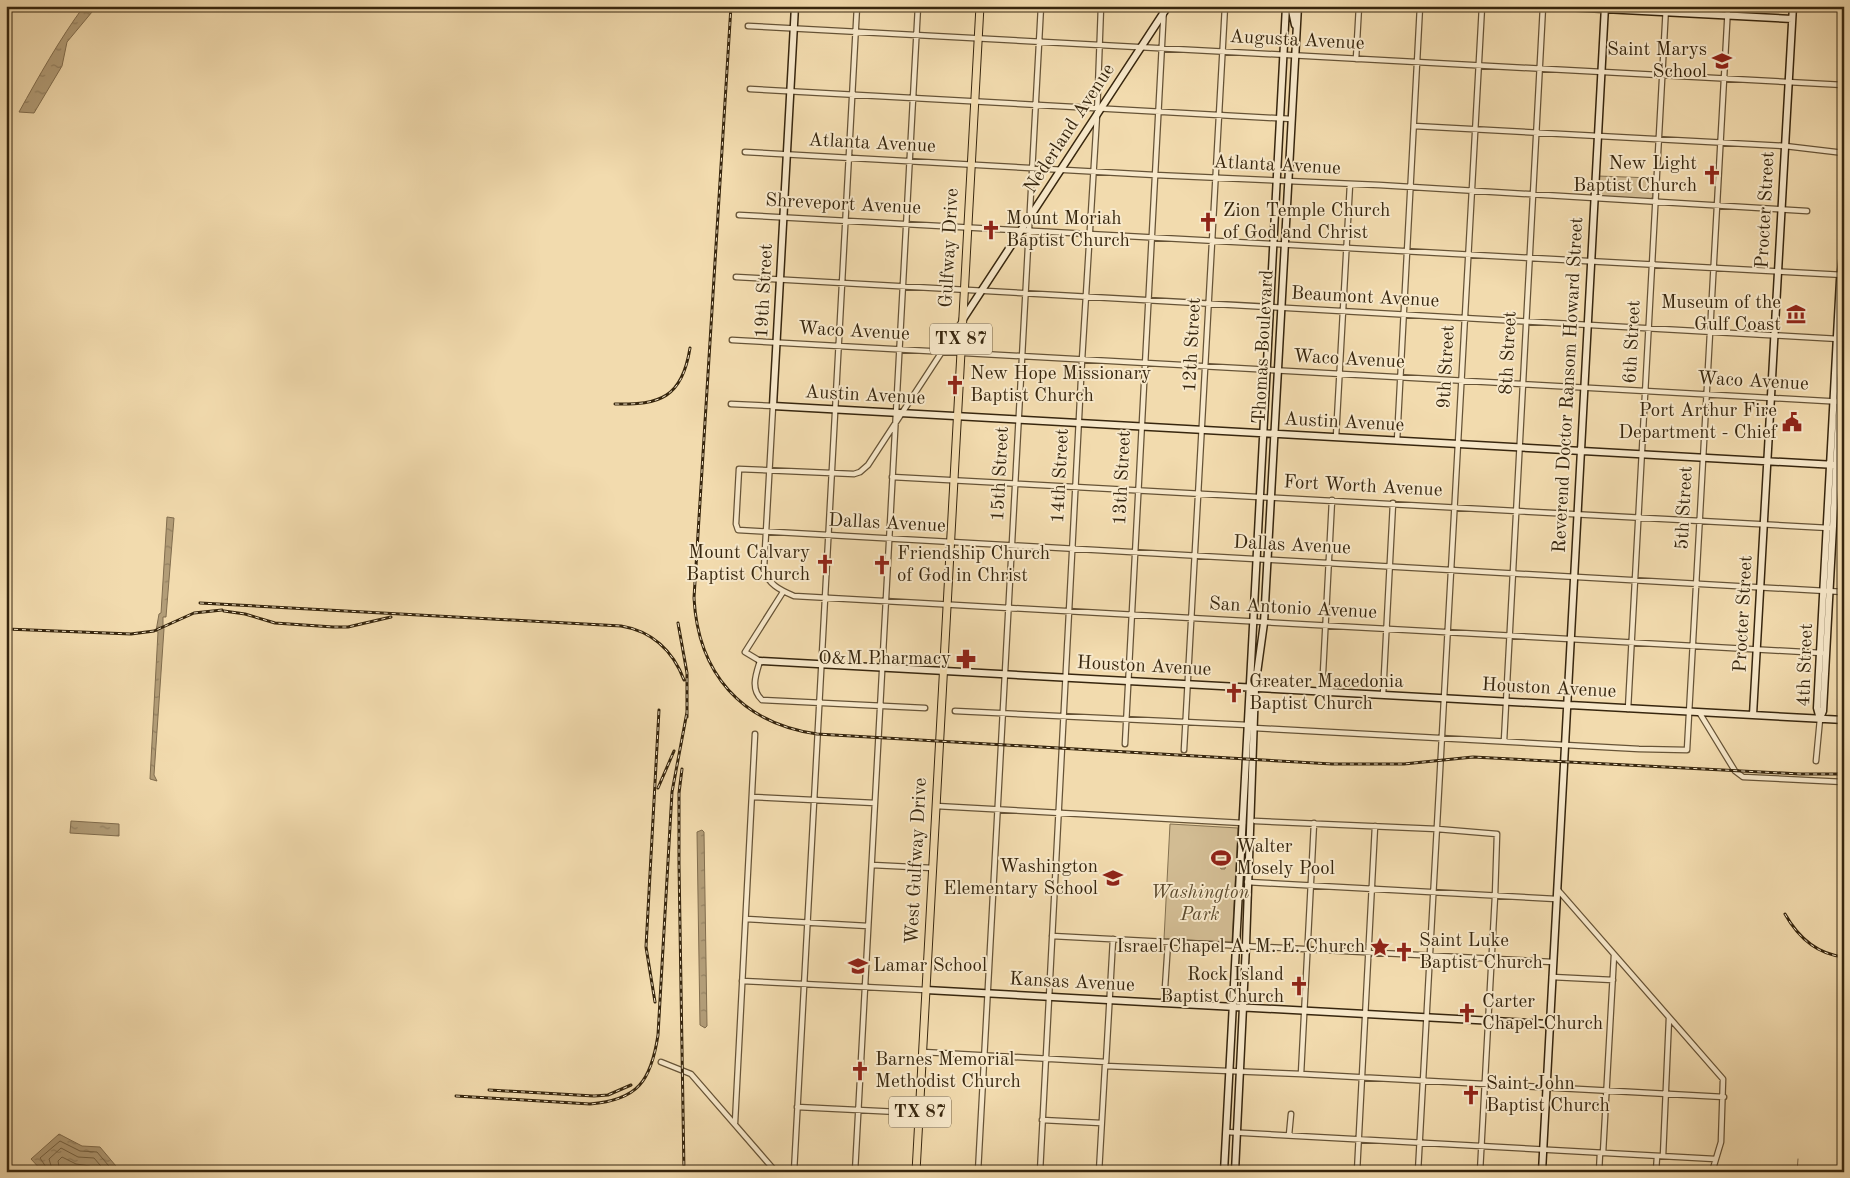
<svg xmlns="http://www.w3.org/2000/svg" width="1850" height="1178" viewBox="0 0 1850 1178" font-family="'Old Standard TT',serif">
<defs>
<pattern id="water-ripples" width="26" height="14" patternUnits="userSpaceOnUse" patternTransform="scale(1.25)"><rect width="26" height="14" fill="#b29d78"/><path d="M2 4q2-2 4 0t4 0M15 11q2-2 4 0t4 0" fill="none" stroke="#928061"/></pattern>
</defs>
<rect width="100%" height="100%" fill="#f2dbae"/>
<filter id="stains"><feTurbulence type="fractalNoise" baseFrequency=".004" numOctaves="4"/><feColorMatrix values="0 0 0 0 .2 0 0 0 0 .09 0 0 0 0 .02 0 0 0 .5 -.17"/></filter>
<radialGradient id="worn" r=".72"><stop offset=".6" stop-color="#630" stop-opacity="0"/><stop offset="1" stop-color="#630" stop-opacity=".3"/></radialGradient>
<path fill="#d2bc93" stroke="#847150" d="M 1598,176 L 1653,178 L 1653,197 L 1650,199 L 1599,196 Z
M 1170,824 L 1238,828 L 1232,942 L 1164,939 Z"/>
<path fill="url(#water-ripples)" stroke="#816d4e" d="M 84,6 L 97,6 L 67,42 L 62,66 L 34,113 L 19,112 C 39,76 59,40 84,6 Z
M 167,517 L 174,518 L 166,617 L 163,617 L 163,626 L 164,629 L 154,775 L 157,781 L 150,779 L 158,632 L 156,631 L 159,614 L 161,613 Z
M 71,821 L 119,824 L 119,836 L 70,833 Z
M 702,830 L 704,832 L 707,1026 L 705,1028 L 700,1025 L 697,832 Z
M 1216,853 L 1220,854 L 1221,857 L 1227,858 L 1225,869 L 1221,869 L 1219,865 L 1214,865 L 1214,855 Z
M 59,1134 L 82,1146 L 100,1147 L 121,1172 L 43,1172 L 31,1159 Z"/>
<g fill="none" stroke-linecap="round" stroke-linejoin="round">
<path stroke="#746243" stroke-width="1" d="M 46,1172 L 46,1167 L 40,1158 L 60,1141 L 80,1151 L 97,1152 L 114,1172
M 53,1172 L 49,1159 L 61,1148 L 78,1157 L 94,1158 L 106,1172
M 60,1172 L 58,1161 L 62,1157 L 76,1164 L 90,1166 L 96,1172"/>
<path stroke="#816d4e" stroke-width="1" d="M 1797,1172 L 1798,1159"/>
<defs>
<path id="street" d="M 1840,6 L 1844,27
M 748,26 L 1844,85
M 1356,59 L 1359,6
M 750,89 L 1292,119
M 1414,126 L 1785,146 L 1844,153
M 745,152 L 1155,175 L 1379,185 L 1807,211
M 739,215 L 1844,275
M 736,277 L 1839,339
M 962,321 L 868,465 L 860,472 L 854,474 L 739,469 L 736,524 L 738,530 L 1844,592
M 732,340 L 1844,402
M 731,404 L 773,406 L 764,568 C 767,584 780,590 794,596 L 1822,653
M 1336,437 L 1350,184
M 1397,441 L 1420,6
M 892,477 L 1829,528
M 783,592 L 745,652 L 760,661 C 756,674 750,689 762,700 L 925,708
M 1322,692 L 1332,500
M 1383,695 L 1393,503
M 1628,709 L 1666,6
M 955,711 L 1248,725
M 1699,712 L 1735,771 L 1743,777 L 1844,782
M 1254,728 L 1639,749 L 1687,750 L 1728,6
M 1504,741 L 1543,6
M 1125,744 L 1164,6
M 1184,750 L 1225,6
M 1816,761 L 1820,719
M 752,797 L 875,803
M 936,806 L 1243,823
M 1255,821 L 1437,829 L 1497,834 L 1495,896 L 1480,1172
M 872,865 L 933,868
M 1247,882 L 1556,899
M 1558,890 L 1723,1079 L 1721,1142 L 1712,1172
M 746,919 L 868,926
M 1052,936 L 1553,962
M 1552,977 L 1613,980
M 742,981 L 926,990
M 1164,1003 L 1168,942
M 923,1052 L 1106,1062 L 1113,939
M 661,1062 L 691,1074 L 776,1172
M 1301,1074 L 1314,823
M 797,1107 L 919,1113
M 1042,1120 L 1101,1123
M 735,1123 L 755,734
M 1226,1132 L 1715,1159
M 1289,1135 L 1291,1114
M 1603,1153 L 1614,955
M 1663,1156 L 1669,1018
M 794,1172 L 857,6
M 855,1172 L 918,6
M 978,1172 L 1041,6
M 1040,1172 L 1082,360 L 1097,115 L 1101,6
M 1099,1172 L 1105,1066 L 1301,1074 L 1724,1097
M 1357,1172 L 1375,826
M 1418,1172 L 1482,6
M 1599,1172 L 1600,1153
M 1656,1172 L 1657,1156"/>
<path id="secondary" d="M 795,6 L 773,406 L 1836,465
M 1291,6 L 1295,25
M 1547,6 L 1792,19
M 963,319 L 1168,6
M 760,661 L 1844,720
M 1753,715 L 1793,6
M 1820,718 L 1823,711 L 1844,323
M 1820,719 L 1817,708 L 1840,280 L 1844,246
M 926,990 L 1549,1024
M 1224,1172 L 1286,6
M 1235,1172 L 1246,945 L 1255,688 L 1264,623 L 1298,6
M 1542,1172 L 1605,6"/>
<path id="primary" d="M 916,1172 L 980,6"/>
</defs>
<use href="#street" stroke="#665336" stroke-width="7"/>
<use href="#secondary" stroke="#37260e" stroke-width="9"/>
<use href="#primary" stroke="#37260e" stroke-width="9"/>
<use href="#street" stroke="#f7e8ca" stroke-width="4.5"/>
<use href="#secondary" stroke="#f7e8ca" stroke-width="6"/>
<use href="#primary" stroke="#f2dbae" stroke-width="7"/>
<defs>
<path id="rail" d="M 731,6 L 694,598 C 698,673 741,723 817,734 L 1332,764 L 1404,764 L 1473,757 L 1800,774 L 1844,774
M 615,404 C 660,405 682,398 690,348
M 200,603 L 621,626 C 652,631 673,651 684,680
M 224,611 L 245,614 L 275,623 L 333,627 L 348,627 L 391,617
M 678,623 L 687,673 L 687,717
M 6,629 L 131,634 L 154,631 L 194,613 L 222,610
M 682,769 L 679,793 L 679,864 L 684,1172
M 658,788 L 674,751
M 1785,914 C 1798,937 1816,954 1844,957
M 655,1002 L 646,947 L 659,710
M 489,1090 L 594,1096 L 608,1095 L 631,1085
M 456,1096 L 590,1104 C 638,1100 651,1081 658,1035 L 672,792 L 687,712"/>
</defs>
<use href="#rail" stroke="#37260e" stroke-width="3"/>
<use href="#rail" stroke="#f7e8ca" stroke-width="1" stroke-dasharray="4" stroke-linecap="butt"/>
</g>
<defs>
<symbol id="school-bare" viewBox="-9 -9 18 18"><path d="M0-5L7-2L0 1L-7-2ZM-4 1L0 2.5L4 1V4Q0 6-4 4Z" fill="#8f2418" stroke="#f7e8ca" stroke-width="2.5" paint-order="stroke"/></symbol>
<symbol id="church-bare" viewBox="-9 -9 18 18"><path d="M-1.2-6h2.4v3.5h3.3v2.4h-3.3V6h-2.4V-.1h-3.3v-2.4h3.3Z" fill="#8f2418" stroke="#f7e8ca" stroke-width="2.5" paint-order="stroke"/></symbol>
<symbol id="museum-bare" viewBox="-9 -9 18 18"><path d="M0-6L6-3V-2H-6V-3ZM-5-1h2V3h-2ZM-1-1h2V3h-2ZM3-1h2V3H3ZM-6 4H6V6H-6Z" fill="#8f2418" stroke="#f7e8ca" stroke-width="2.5" paint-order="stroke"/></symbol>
<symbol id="civic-bare" viewBox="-9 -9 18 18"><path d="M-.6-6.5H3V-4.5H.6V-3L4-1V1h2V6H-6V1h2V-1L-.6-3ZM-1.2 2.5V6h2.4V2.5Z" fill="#8f2418" stroke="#f7e8ca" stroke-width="2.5" paint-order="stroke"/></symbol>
<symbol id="pharmacy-bare" viewBox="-9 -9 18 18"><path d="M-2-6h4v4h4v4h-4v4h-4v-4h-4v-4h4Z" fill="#8f2418" stroke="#f7e8ca" stroke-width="2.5" paint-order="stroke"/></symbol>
<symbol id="stadium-bare" viewBox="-9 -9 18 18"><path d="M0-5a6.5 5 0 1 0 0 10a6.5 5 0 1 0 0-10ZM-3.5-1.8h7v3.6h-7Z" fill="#8f2418" stroke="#f7e8ca" stroke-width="2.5" paint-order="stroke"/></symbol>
<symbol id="sight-bare" viewBox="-9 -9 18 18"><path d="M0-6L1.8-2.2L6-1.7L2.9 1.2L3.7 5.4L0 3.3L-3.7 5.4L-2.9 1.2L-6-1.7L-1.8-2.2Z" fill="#8f2418" stroke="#f7e8ca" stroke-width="2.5" paint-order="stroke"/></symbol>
</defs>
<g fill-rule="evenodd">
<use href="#school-bare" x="1708" y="47" width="28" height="28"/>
<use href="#church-bare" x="1698" y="161" width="28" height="28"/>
<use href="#church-bare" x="1194" y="208" width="28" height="28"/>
<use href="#church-bare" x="977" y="216" width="28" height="28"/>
<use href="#museum-bare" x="1782" y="300" width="28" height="28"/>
<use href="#church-bare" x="941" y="371" width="28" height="28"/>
<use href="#civic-bare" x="1778" y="408" width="28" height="28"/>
<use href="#church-bare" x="811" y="550" width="28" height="28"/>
<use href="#church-bare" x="868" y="551" width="28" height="28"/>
<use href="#pharmacy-bare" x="952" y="645" width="28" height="28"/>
<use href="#church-bare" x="1220" y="679" width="28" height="28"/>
<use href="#stadium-bare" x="1207" y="844" width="28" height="28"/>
<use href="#school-bare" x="1099" y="864" width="28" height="28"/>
<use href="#sight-bare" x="1366" y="933" width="28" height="28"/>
<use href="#church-bare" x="1390" y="938" width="28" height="28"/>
<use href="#school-bare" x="844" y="952" width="28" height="28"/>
<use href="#church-bare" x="1285" y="972" width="28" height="28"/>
<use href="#church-bare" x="1453" y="999" width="28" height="28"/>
<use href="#church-bare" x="846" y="1057" width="28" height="28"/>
<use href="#church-bare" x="1457" y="1081" width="28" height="28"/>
</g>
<g text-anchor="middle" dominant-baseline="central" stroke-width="4" stroke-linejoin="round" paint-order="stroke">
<g fill="#f7e8ca" stroke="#716046" stroke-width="1">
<rect x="930" y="323.5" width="62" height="31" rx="4"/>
<rect x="889" y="1096.5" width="62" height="31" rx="4"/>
</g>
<g font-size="18" font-weight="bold" fill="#37260e">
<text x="961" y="339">TX 87</text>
<text x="920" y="1112">TX 87</text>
</g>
<g font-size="19" fill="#37260e" stroke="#f7e8ca">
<text transform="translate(1297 41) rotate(3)">Augusta Avenue</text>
<text transform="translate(1070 129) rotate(-57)">Nederland Avenue</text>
<text transform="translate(872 144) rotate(3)">Atlanta Avenue</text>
<text transform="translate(1277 166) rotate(3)">Atlanta Avenue</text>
<text transform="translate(843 205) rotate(3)">Shreveport Avenue</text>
<text transform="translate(1766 210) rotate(-87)">Procter Street</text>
<text transform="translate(950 248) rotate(-87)">Gulfway Drive</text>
<text transform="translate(765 291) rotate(-87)">19th Street</text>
<text transform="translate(1365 298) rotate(3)">Beaumont Avenue</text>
<text transform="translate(854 332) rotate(3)">Waco Avenue</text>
<text transform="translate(1633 342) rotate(-87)">6th Street</text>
<text transform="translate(1193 345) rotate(-87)">12th Street</text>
<text transform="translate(1264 347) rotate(-87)">Thomas Boulevard</text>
<text transform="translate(1509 353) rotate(-87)">8th Street</text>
<text transform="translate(1349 360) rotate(3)">Waco Avenue</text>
<text transform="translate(1447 367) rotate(-87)">9th Street</text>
<text transform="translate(1753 382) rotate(3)">Waco Avenue</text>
<text transform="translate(1569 385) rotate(-87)">Reverend Doctor Ransom Howard Street</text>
<text transform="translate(865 396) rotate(3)">Austin Avenue</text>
<text transform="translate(1344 423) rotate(3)">Austin Avenue</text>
<text transform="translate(1001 474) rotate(-87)">15th Street</text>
<text transform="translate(1061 476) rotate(-87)">14th Street</text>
<text transform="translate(1123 478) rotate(-87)">13th Street</text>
<text transform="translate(1363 487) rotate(3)">Fort Worth Avenue</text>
<text transform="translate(1685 508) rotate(-87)">5th Street</text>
<text transform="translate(887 524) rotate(3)">Dallas Avenue</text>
<text transform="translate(1292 546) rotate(3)">Dallas Avenue</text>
<text transform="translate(1293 609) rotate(3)">San Antonio Avenue</text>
<text transform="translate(1744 614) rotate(-87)">Procter Street</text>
<text transform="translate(1806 665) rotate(-88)">4th Street</text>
<text transform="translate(1144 667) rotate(3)">Houston Avenue</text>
<text transform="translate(1549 689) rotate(3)">Houston Avenue</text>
<text transform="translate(917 861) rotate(-87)">West Gulfway Drive</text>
<text transform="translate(1072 983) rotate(3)">Kansas Avenue</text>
</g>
<g font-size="19" fill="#37260e" stroke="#f7e8ca" text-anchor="start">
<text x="1707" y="50" text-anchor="end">Saint Marys<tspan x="1707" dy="22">School</tspan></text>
<text x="1697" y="164" text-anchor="end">New Light<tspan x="1697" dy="22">Baptist Church</tspan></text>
<text x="1223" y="211">Zion Temple Church<tspan x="1223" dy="22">of God and Christ</tspan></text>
<text x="1006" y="219">Mount Moriah<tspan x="1006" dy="22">Baptist Church</tspan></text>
<text x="1781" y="303" text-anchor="end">Museum of the<tspan x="1781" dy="22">Gulf Coast</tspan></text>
<text x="970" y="374">New Hope Missionary<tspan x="970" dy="22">Baptist Church</tspan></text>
<text x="1777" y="411" text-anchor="end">Port Arthur Fire<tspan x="1777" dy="22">Department - Chief</tspan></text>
<text x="810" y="553" text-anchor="end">Mount Calvary<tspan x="810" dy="22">Baptist Church</tspan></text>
<text x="897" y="554">Friendship Church<tspan x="897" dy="22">of God in Christ</tspan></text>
<text x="951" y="659" text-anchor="end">O&amp;M Pharmacy</text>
<text x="1249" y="682">Greater Macedonia<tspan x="1249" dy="22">Baptist Church</tspan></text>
<text x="1236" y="847">Walter<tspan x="1236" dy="22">Mosely Pool</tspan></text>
<text x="1098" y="867" text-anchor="end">Washington<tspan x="1098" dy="22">Elementary School</tspan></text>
<text x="1419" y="941">Saint Luke<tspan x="1419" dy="22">Baptist Church</tspan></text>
<text x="1365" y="947" text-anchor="end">Israel Chapel A. M. E. Church</text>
<text x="873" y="966">Lamar School</text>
<text x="1284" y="975" text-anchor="end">Rock Island<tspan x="1284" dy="22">Baptist Church</tspan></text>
<text x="1482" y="1002">Carter<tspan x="1482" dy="22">Chapel Church</tspan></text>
<text x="875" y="1060">Barnes Memorial<tspan x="875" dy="22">Methodist Church</tspan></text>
<text x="1486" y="1084">Saint John<tspan x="1486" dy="22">Baptist Church</tspan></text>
</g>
<g font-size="19" font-style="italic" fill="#5e4c2f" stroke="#f7e8ca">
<text x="1200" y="893">Washington<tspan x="1200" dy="22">Park</tspan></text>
</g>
</g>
<rect width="1850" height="1178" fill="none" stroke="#f2dbae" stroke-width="25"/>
<rect x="8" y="8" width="1835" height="1163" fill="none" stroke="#37260e" stroke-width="2.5"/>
<rect x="12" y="12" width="1825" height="1153" fill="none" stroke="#37260e"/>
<rect width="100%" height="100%" filter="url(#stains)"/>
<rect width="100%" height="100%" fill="url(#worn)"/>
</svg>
